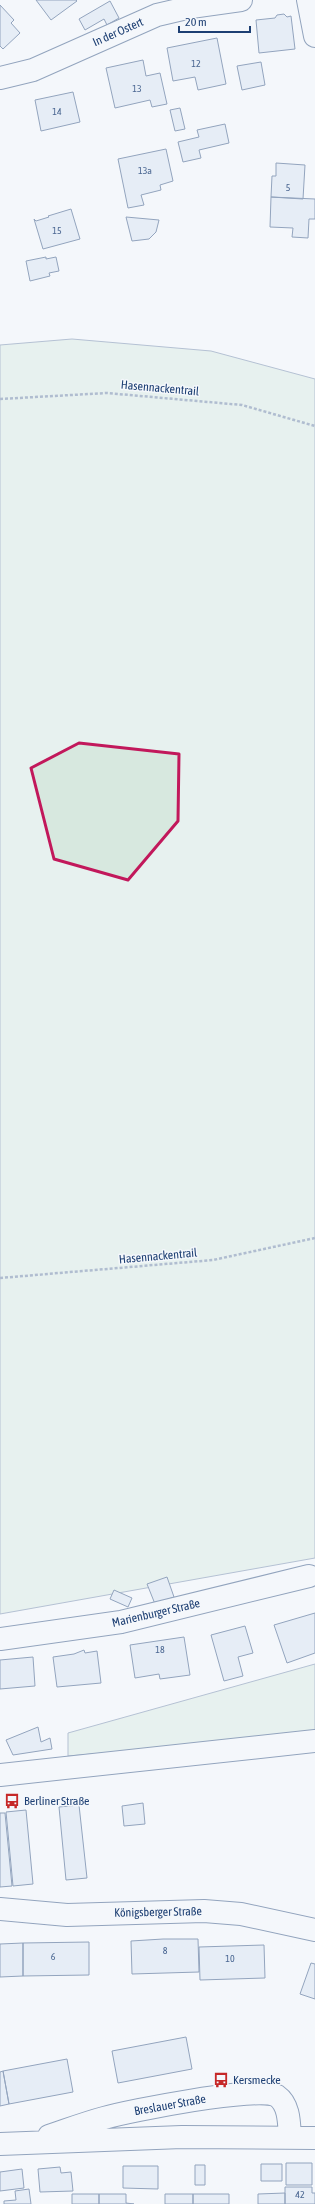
<svg xmlns="http://www.w3.org/2000/svg" width="315" height="2204" viewBox="0 0 315 2204" font-family="'Asap Condensed',sans-serif">
<rect width="100%" height="100%" fill="#f4f7fb"/>
<path fill="#d7e8df" stroke="#687fa3" d="M 72,339 L 211,351 L 315,379 L 315,1558 L 0,1614 L 0,345 Z
M 315,1664 L 315,1735 L 68,1756 L 68,1733 Z"/>
<path fill="#d5e0f0" stroke="#1d3f73" d="M 36,0 L 76,0 L 77,1 L 51,20 Z
M 110,1 L 119,18 L 107,25 L 104,19 L 85,30 L 79,19 Z
M 0,5 L 14,20 L 11,23 L 20,33 L 3,49 L 0,46 Z
M 284,14 L 287,17 L 291,16 L 295,49 L 259,53 L 256,20 L 275,18 L 277,15 Z
M 217,38 L 226,84 L 198,90 L 195,77 L 173,81 L 167,48 Z
M 143,60 L 146,76 L 160,73 L 167,104 L 152,107 L 150,100 L 115,108 L 106,68 Z
M 261,62 L 265,85 L 242,90 L 237,66 Z
M 73,92 L 80,122 L 41,131 L 35,100 Z
M 180,108 L 185,129 L 175,131 L 170,110 Z
M 225,124 L 229,143 L 199,150 L 201,158 L 183,162 L 178,142 L 199,137 L 197,130 Z
M 166,149 L 173,181 L 160,185 L 161,190 L 141,195 L 144,205 L 128,208 L 118,159 Z
M 276,163 L 305,165 L 303,199 L 271,197 L 272,176 L 276,176 Z
M 271,197 L 315,199 L 315,219 L 309,219 L 308,238 L 292,237 L 293,228 L 270,227 Z
M 71,209 L 80,239 L 43,249 L 34,219 L 36,221 L 49,217 L 48,216 Z
M 126,217 L 159,220 L 156,232 L 149,239 L 132,241 Z
M 46,257 L 46,259 L 56,257 L 59,271 L 49,273 L 50,276 L 30,281 L 26,261 Z
M 167,1577 L 174,1597 L 155,1604 L 147,1584 Z
M 114,1590 L 132,1598 L 128,1607 L 110,1599 Z
M 315,1613 L 315,1653 L 287,1663 L 274,1625 Z
M 245,1626 L 253,1653 L 238,1657 L 243,1676 L 224,1681 L 211,1635 Z
M 184,1637 L 190,1675 L 160,1679 L 159,1674 L 135,1678 L 130,1645 Z
M 84,1650 L 85,1653 L 97,1651 L 101,1683 L 57,1687 L 53,1657 L 74,1654 Z
M 33,1657 L 35,1686 L 0,1689 L 0,1660 Z
M 38,1727 L 41,1742 L 50,1738 L 52,1749 L 13,1755 L 6,1740 Z
M 143,1803 L 145,1824 L 124,1826 L 122,1806 Z
M 79,1805 L 87,1878 L 66,1880 L 59,1807 Z
M 26,1810 L 33,1884 L 13,1886 L 6,1812 Z
M 0,1813 L 5,1813 L 12,1886 L 0,1887 Z
M 163,1939 L 198,1939 L 199,1972 L 132,1974 L 131,1941 Z
M 89,1942 L 89,1975 L 23,1976 L 23,1943 Z
M 23,1943 L 23,1976 L 0,1977 L 0,1944 Z
M 264,1945 L 265,1978 L 200,1980 L 199,1947 Z
M 311,1963 L 315,1964 L 315,1999 L 300,1994 Z
M 186,2037 L 192,2069 L 118,2083 L 112,2051 Z
M 67,2059 L 73,2092 L 9,2104 L 3,2071 Z
M 3,2071 L 9,2104 L 0,2106 L 0,2072 Z
M 286,2163 L 312,2163 L 312,2185 L 286,2185 Z
M 261,2164 L 282,2164 L 282,2181 L 261,2181 Z
M 195,2165 L 205,2165 L 205,2185 L 195,2185 Z
M 123,2166 L 158,2166 L 158,2189 L 123,2188 Z
M 60,2167 L 61,2173 L 71,2172 L 73,2191 L 40,2192 L 38,2169 Z
M 22,2169 L 24,2188 L 0,2191 L 0,2172 Z
M 285,2187 L 312,2187 L 312,2193 L 315,2193 L 315,2204 L 285,2204 Z
M 29,2189 L 31,2204 L 4,2204 L 4,2201 L 16,2200 L 15,2191 Z
M 285,2193 L 285,2204 L 258,2204 L 258,2194 Z
M 72,2194 L 99,2194 L 99,2204 L 72,2204 Z
M 99,2194 L 126,2194 L 126,2203 L 134,2204 L 99,2204 Z
M 165,2194 L 193,2194 L 193,2204 L 165,2204 Z
M 193,2194 L 229,2194 L 229,2204 L 193,2204 Z"/>
<g fill="none" stroke-linecap="round" stroke-linejoin="round">
<defs>
<path id="minor" d="M 308,0 L 315,36
M 0,78 L 33,70 L 157,15 L 191,7 L 241,0
M 0,1639 L 121,1622 L 309,1576
M 0,1775 L 315,1741
M 0,1909 L 67,1915 L 204,1911 L 241,1914 L 315,1930
M 49,2136 C 67,2130 85,2123 104,2118 C 129,2111 259,2085 277,2096 C 290,2105 289,2125 290,2138
M 0,2144 L 182,2137 L 315,2138"/>
</defs>
<use href="#minor" stroke="#1d3f73" stroke-width="24"/>
<path stroke="#5e769c" stroke-width="2.5" stroke-dasharray="3 2" stroke-linecap="butt" d="M 0,399 L 107,393 L 242,405 L 315,426
M 0,1278 L 213,1260 L 315,1238"/>
<use href="#minor" stroke="#f4f7fb" stroke-width="22"/>
</g>
<path d="M0 0H315V2204H0ZM 79,743 L 179,754 L 178,821 L 128,880 L 54,859 L 31,768 Z" fill="#f4f7fb" fill-opacity=".55" fill-rule="evenodd"/>
<path fill="none" stroke="#c2185b" stroke-width="3" stroke-linejoin="round" d="M 79,743 L 179,754 L 178,821 L 128,880 L 54,859 L 31,768 Z"/>
<defs>
<symbol id="bus-bare" viewBox="-9 -9 18 18"><path d="M-5-6H5V4H4V6H2V4H-2V6H-4V4H-5ZM-3.5-4V0h7V-4ZM-3.5 1.2v1.5H-2V1.2ZM2 1.2v1.5H3.5V1.2Z" fill="#c62828" stroke="#f4f7fb" stroke-width="2.5" paint-order="stroke"/></symbol>
</defs>
<g fill-rule="evenodd">
<use href="#bus-bare" x="1" y="1790" width="22" height="22"/>
<use href="#bus-bare" x="210" y="2069" width="22" height="22"/>
</g>
<g text-anchor="middle" dominant-baseline="central" stroke-width="3" stroke-linejoin="round" paint-order="stroke">
<g font-size="10" fill="#4b6792">
<text x="196" y="63">12</text>
<text x="137" y="88">13</text>
<text x="57" y="111">14</text>
<text x="145" y="170">13a</text>
<text x="288" y="187">5</text>
<text x="57" y="230">15</text>
<text x="160" y="1649">18</text>
<text x="165" y="1950">8</text>
<text x="53" y="1956">6</text>
<text x="230" y="1958">10</text>
<text x="300" y="2194">42</text>
</g>
<g font-size="12" fill="#1d3f73" stroke="#f4f7fb">
<text transform="translate(118 32) rotate(-24)">In der Ostert</text>
<text transform="translate(160 388) rotate(5)">Hasennackentrail</text>
<text transform="translate(158 1256) rotate(-5)">Hasennackentrail</text>
<text transform="translate(156 1613) rotate(-13)">Marienburger Straße</text>
<text transform="translate(158 1912) rotate(-1)">Königsberger Straße</text>
<text transform="translate(170 2105) rotate(-10)">Breslauer Straße</text>
</g>
<g font-size="12" fill="#1d3f73" stroke="#f4f7fb" text-anchor="start">
<text x="24" y="1801">Berliner Straße</text>
<text x="233" y="2080">Kersmecke</text>
</g>
</g>
<path d="M179 26v6h71v-6" fill="none" stroke="#1d3f73" stroke-width="2"/>
<text x="185" y="26" font-size="12" fill="#1d3f73" stroke="#f4f7fb" stroke-width="3" paint-order="stroke">20 m</text>
</svg>
